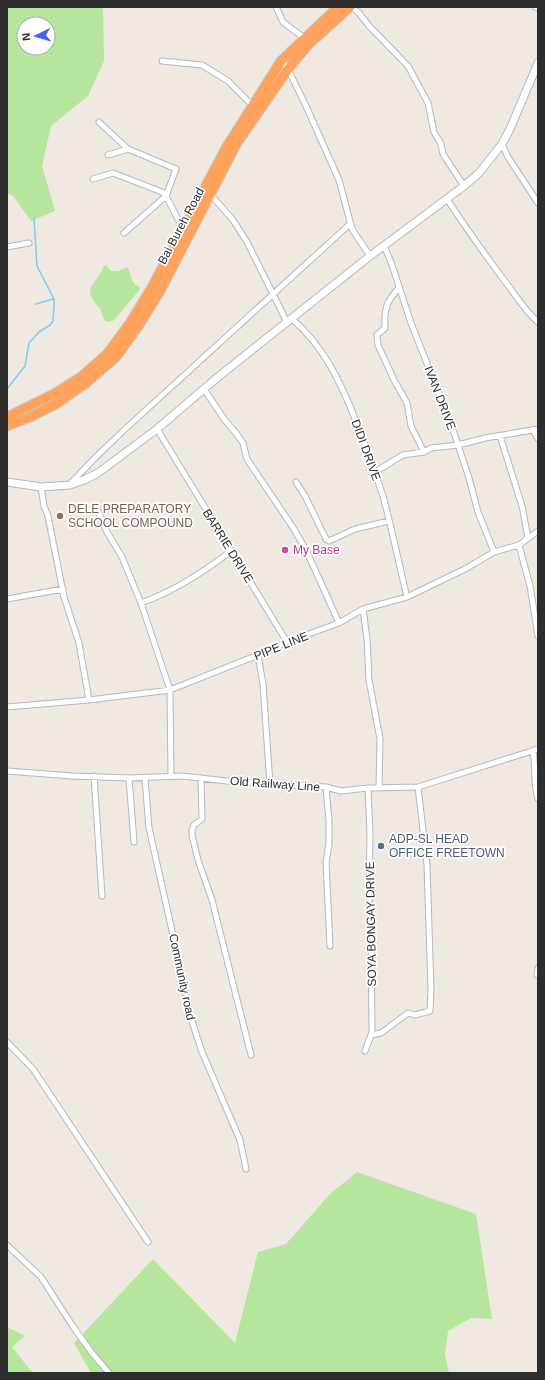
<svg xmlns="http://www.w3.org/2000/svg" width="545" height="1380" viewBox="0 0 545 1380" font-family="Arial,sans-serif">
<rect width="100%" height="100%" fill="#efe9e1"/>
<path fill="#b6e59e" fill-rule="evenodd" d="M 7,7 L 103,7 L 104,61 L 88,96 L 51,126 L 42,166 L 55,211 L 31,221 L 13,196 L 7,193 ZM 24,24 L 48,24 L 48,48 L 24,48 Z
M 106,265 L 111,271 L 118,271 L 127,267 C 133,275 128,282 140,287 L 139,291 C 129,301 122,312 113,321 L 106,322 L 102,315 L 100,308 C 96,305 94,302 92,298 C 85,285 100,280 103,267 Z
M 357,1172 L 476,1214 L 492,1319 L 471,1318 L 448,1331 L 445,1355 L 449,1373 L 91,1373 L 74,1343 L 153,1259 L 235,1343 L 258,1252 L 286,1244 L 329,1195 Z
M 7,1327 L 25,1336 L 12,1347 L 33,1373 L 7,1373 Z"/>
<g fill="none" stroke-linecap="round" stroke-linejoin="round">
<path stroke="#75cff0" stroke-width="1.5" d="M 36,304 L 53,299
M 7,389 L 25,366 L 29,343 L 39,332 L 50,325 L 53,321 L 54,305 L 54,299 L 37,266 L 34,218"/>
<defs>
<path id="street" d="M 276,7 L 283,22 L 304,38
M 352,7 L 359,13 L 370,27 L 408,66 L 428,103 L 434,132 L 441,144 L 443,154 L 464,186
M 535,7 L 538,8
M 162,61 L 202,65 L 228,81 L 252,105
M 281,61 L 288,69 L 306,106 L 339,180 L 352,229 L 370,256
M 99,122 L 128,149
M 502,144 L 508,157 L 538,203
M 108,155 L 128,149 L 176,169 L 166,196 L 124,233
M 93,179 L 113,173 L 162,192 L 166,196 L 183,229
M 211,195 L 233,220 L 247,242 L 281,310 L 287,323
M 447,199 C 466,228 486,256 507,284 C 517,297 525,311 538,322
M 384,246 L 391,262 L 411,323 L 451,424 L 469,478 L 478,512 L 494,552
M 7,247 L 29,243
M 399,288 C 386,302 384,309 385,328 L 377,335 L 378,345 L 394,380 L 407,403 L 411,426 L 424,452
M 292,319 C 324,346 341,383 356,421 C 366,446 375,471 383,496 C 392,529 399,564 407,597
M 204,389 L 224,419 L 236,433 L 243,443 L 247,459 L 294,529 L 307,552 L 339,623
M 157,429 L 287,642
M 533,430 L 538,439
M 500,436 L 522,506 L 528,538
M 375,472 L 403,455 L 424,452 L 431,448 L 458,445 L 485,438 L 538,429
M 296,482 L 305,496 L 326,539 L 329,541 L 355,529 L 389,521
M 70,484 L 94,459 L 123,431 L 350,224
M 41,487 L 44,506 L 48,516 L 64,597 L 79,643 L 89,700
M 97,509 L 107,532 L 122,557 L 141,603 L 170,690 L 171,776
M 519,545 L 530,586 L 538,636
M 7,599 L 63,589
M 141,603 C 172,592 205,571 231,551
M 363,609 L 367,639 L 369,680 L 380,739 L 379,788
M 258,655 L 263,684 L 270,784
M 7,707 L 89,700 L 170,690 L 258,655 L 287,642 L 339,623 L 363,609 L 407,597 L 465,569 L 494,552 L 519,545 L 538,531
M 533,751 C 536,767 533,783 538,799
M 7,771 L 72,776 L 129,778 L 182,776 L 227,781 L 326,787 L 341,791 L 368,788 L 418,787 L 538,749
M 94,776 L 102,896
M 129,778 L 134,842
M 145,778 L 149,828 L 183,980 L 189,1012 L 202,1052 L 240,1140 L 246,1169
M 201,778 L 202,819 L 194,825 L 192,830 L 192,835 L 198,860 L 212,900 L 251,1055
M 326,787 L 329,821 L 329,844 L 326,862 L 330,946
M 368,788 L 370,833 L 369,897 L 371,932 L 372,1031 L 371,1035
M 537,975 L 538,968
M 7,1042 L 33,1069 L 148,1242
M 365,1051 L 371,1035 L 381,1033 L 408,1013 L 415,1015 L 430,1011 L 431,990 L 427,865 L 418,787
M 7,1245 L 41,1277 L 72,1325 L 92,1353 L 109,1373"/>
<path id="secondary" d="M 7,482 L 41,487 L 70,485 L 84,480 L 98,473 L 157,429 L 218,377 L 370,256 L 464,186 L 479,173 L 502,144 L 510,129 L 538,63"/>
<path id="highway" d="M 7,417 L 54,394 L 81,377 L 108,353 L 130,323 L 151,289 L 226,148 L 281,61 L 338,7
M 7,426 L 30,417 L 56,404 L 86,383 L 116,357 L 139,325 L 160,291 L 237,143 L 288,69 L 308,45 L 350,7"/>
</defs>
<use href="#street" stroke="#b4b7c1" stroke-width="7"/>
<use href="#secondary" stroke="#b4b7c1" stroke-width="9"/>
<use href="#highway" stroke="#c9c9c9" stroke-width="11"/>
<use href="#street" stroke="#fff" stroke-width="5"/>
<use href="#secondary" stroke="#fff" stroke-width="7"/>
<use href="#highway" stroke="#ffa35c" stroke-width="9"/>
</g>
<circle fill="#8d6e63" stroke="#fff" stroke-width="1.5" cx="60" cy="516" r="4"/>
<circle fill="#d1479c" stroke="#fff" stroke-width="1.5" cx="285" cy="550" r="4"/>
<circle fill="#5c6f8a" stroke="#fff" stroke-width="1.5" cx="381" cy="846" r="4"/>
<g text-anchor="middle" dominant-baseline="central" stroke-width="3.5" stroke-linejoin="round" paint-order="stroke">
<g font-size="12" fill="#2e2e2e" stroke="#fff">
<text transform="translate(181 226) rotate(-62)">Bai Bureh Road</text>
<text transform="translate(440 398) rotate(69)">IVAN DRIVE</text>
<text transform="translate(366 450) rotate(70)">DIDI DRIVE</text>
<text transform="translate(228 546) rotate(58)">BARRIE DRIVE</text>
<text transform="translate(281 646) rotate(-22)">PIPE LINE</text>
<text transform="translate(275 784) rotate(4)">Old Railway Line</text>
<text transform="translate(371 924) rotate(-91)">SOYA BONGAY DRIVE</text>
<text transform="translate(182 977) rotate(78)">Community road</text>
</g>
<g font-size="12" fill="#785e54" stroke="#fff" text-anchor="start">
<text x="68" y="509">DELE PREPARATORY<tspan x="68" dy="14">SCHOOL COMPOUND</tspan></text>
</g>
<g font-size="12" fill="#b23c85" stroke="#fff" text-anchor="start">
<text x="293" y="550">My Base</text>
</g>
<g font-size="12" fill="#4e5e75" stroke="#fff" text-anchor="start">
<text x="389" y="839">ADP-SL HEAD<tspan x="389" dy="14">OFFICE FREETOWN</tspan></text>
</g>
</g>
<rect width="545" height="1380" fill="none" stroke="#2e2e2e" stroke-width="16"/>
<g transform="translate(36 36) rotate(265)"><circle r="19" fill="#ffffff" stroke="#ababab"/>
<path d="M0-3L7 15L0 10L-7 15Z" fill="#4264fb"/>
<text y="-6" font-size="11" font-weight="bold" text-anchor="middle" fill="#2e2e2e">N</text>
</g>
</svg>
